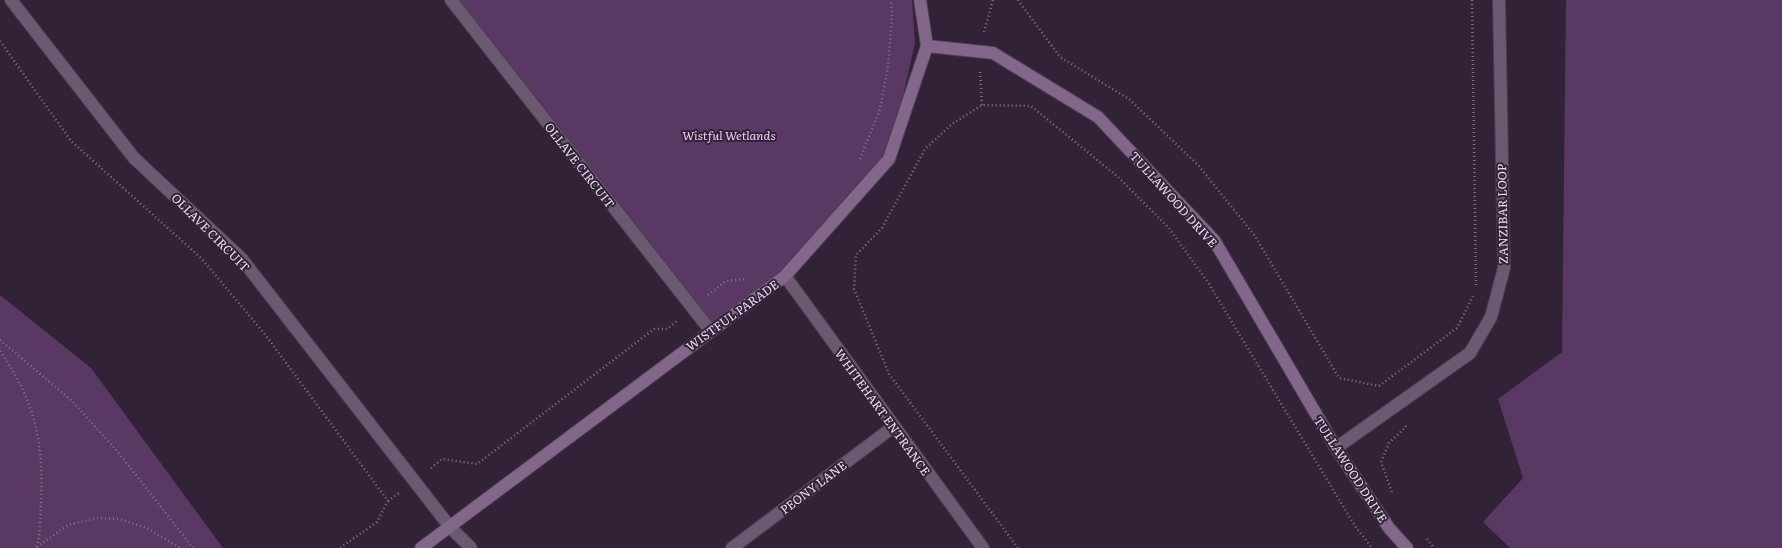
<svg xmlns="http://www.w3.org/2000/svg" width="1782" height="548" viewBox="0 0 1782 548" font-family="Literata,serif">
<rect width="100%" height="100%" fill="#322238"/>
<path fill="#593864" d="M 452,0 L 912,0 L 915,43 L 888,163 L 780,276 L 711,330 Z
M 1566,0 L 1782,0 L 1782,548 L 1510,548 L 1483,522 L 1523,478 L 1498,399 L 1562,352 Z
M 0,295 L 91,368 L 223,548 L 0,548 Z"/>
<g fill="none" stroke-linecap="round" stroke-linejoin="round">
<defs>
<path id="lane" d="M 732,548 L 893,427"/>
<path id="street" d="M 11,0 L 134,158 L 241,258 L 450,527 L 471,548
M 451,0 L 710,330
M 785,276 L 983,548
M 1336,448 L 1470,353 L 1491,317 L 1504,268 L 1499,0"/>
<path id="secondary" d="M 927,46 L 993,53 L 1098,117 L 1214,240 L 1336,448 L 1389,528 L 1407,548
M 421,548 L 785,276 L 889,159 L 927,46 L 920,0"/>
</defs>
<use href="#lane" stroke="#4c3e51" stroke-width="14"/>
<use href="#street" stroke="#4c3e51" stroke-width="14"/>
<use href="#secondary" stroke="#4c3e51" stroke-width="14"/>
<path stroke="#827587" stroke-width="2.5" stroke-dasharray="1 3" stroke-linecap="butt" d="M 1018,0 L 1060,57 L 1129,99 L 1198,165 L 1255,236 L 1339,378 L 1379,386 L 1457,328 L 1473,296
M 1472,0 L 1476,288
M 984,32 L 993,0
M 0,41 L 71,141 L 201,258 L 264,333 L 388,501 L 377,522 L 340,548
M 980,72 L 982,105
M 860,159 L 880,109 L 888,66 L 892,16 L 891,0
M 708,295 L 726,281 L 746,279
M 0,340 L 71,400 L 118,452 L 193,548
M 0,351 C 35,401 44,442 41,503 C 40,517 41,535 36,548
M 431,468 L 442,459 L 477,464 L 654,329 L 667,329 L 677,321
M 1392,492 L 1381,462 L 1389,443 L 1406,427 L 1405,424
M 388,501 L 399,493
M 1427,539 L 1434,548
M 37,547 L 68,525 L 96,518 L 119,519 L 147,528 L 180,548
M 1018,548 L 889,374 L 854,289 L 856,255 L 882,228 L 925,149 L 952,124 L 982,105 L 1031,106 L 1118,177 L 1169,228 L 1209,284 L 1355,526 L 1372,548"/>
<use href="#lane" stroke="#6b5971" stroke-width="12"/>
<use href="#street" stroke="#6b5971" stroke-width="12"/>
<use href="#secondary" stroke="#82678a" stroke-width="12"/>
</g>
<g text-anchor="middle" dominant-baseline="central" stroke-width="4" stroke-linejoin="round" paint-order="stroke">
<g font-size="12" font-style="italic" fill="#eecdf9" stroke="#322238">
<text x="729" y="135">Wistful Wetlands</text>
</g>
<g font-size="12" fill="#ebe0ee" stroke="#322238">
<text transform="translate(580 165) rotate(52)">OLLAVE CIRCUIT</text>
<text transform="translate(1174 199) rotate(48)">TULLAWOOD DRIVE</text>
<text transform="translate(1502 214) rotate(-91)">ZANZIBAR LOOP</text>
<text transform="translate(211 232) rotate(45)">OLLAVE CIRCUIT</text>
<text transform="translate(732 315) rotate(-36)">WISTFUL PARADE</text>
<text transform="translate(883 412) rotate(54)">WHITEHART ENTRANCE</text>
<text transform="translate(1351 469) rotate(57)">TULLAWOOD DRIVE</text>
<text transform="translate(813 487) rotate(-37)">PEONY LANE</text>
</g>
</g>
</svg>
